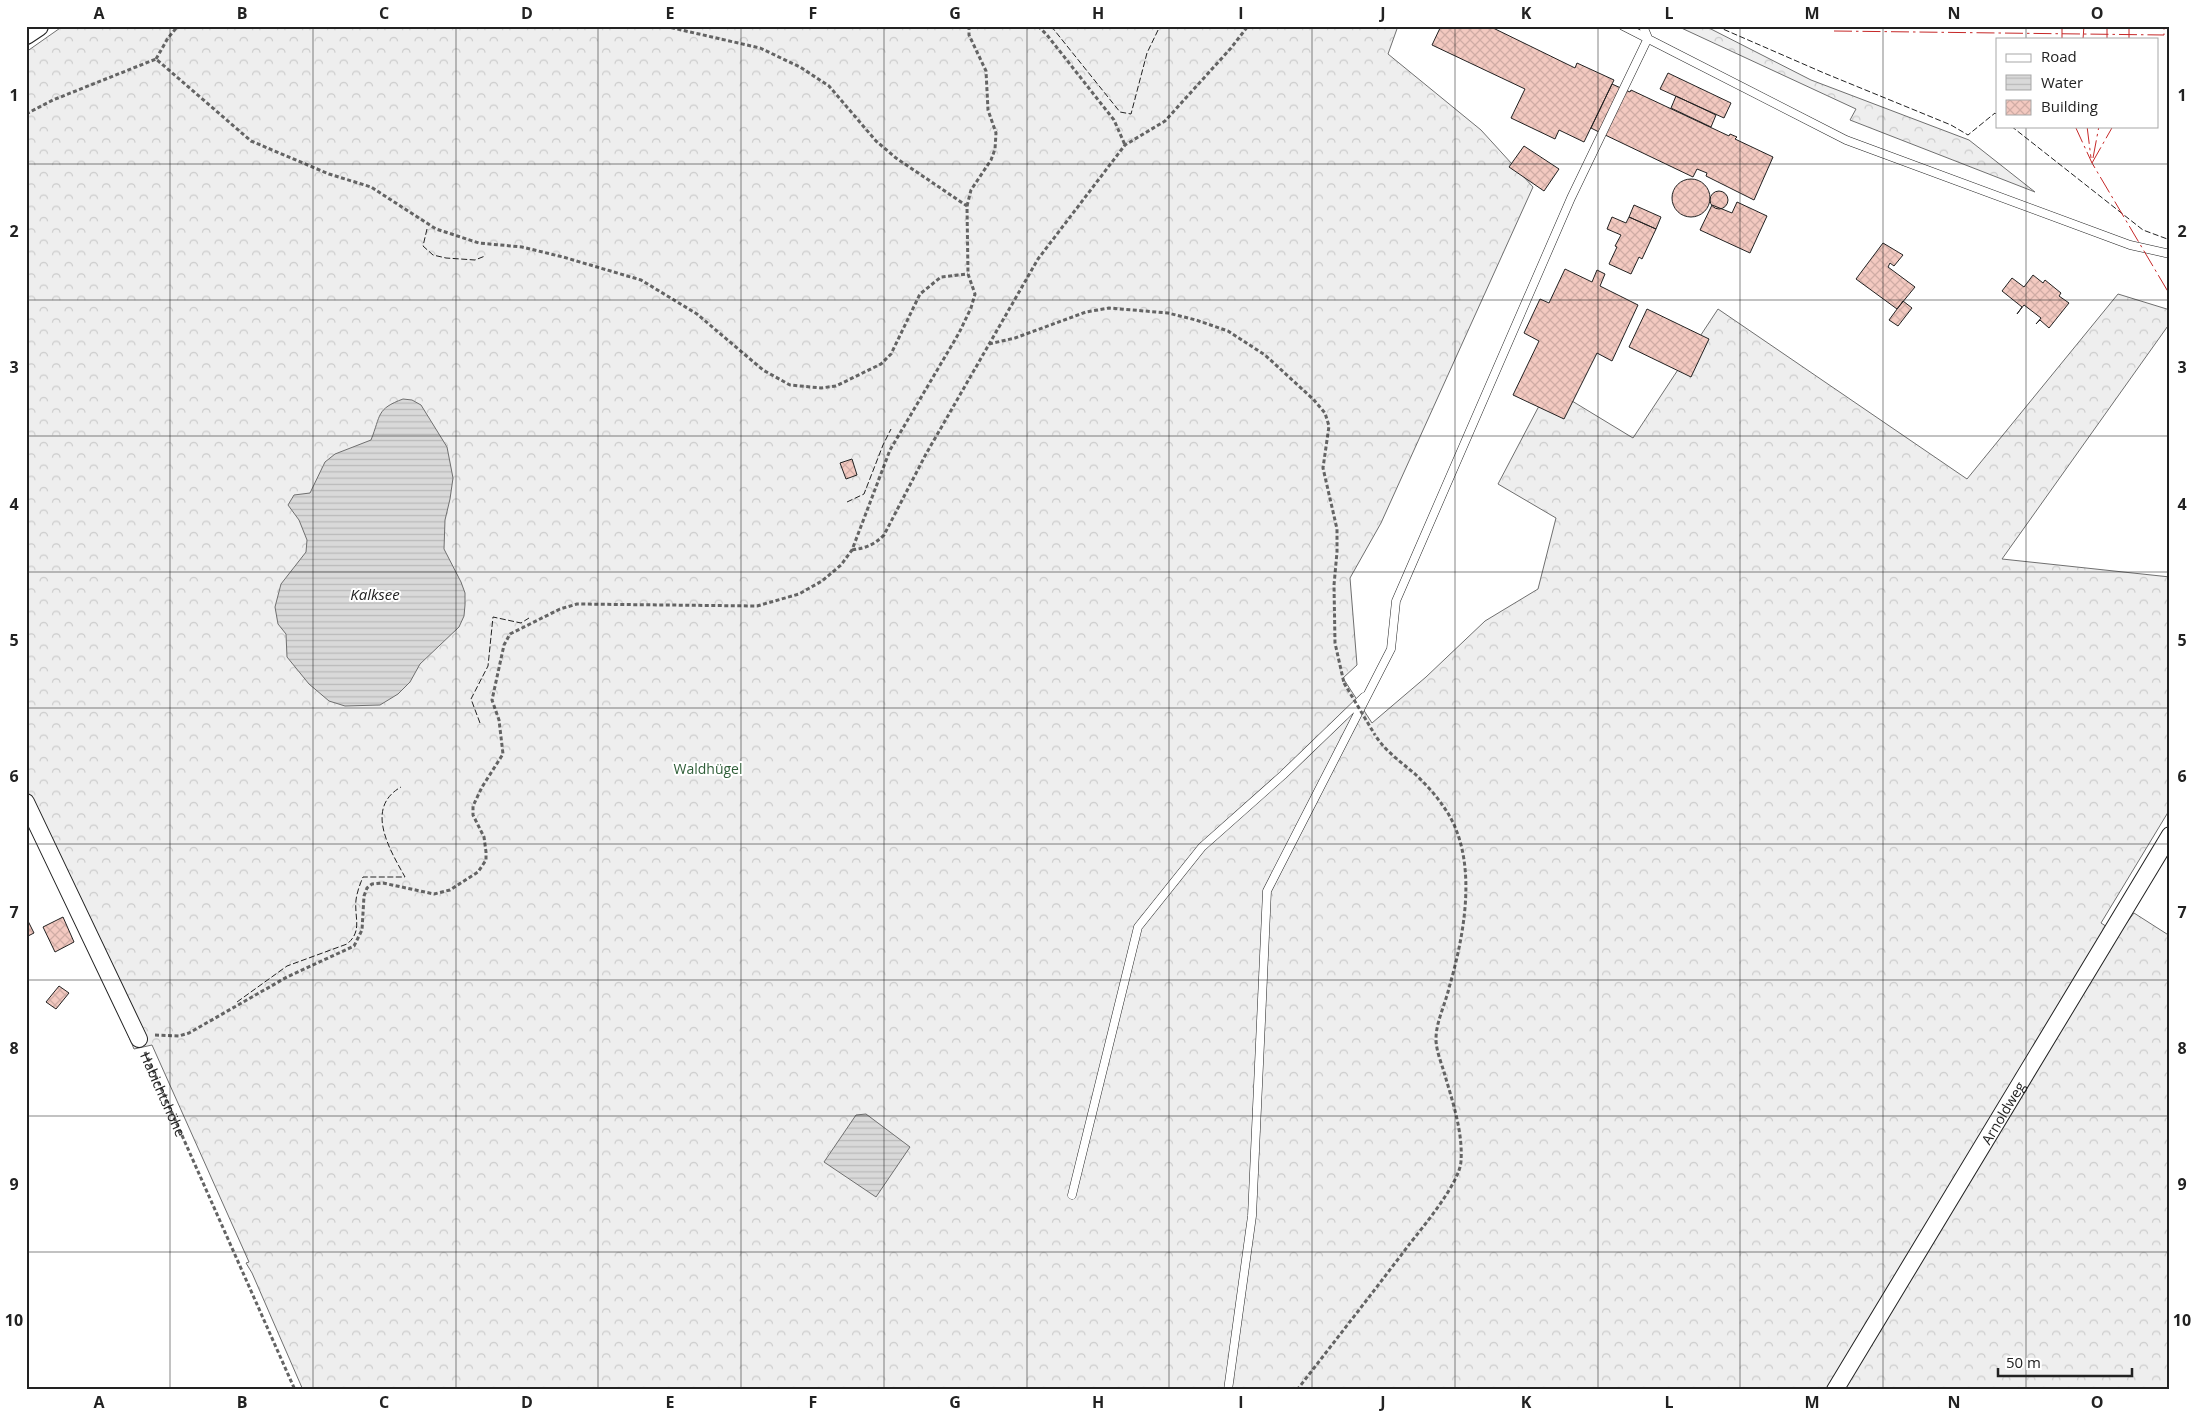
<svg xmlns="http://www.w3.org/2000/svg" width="2196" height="1416" viewBox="0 0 2196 1416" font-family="'Open Sans',sans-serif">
<defs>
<pattern id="forest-crowns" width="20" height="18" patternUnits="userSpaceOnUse" patternTransform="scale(1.25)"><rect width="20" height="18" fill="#eee"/><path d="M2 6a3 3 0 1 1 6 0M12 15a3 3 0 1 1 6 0" fill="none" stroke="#ccc"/></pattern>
<pattern id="water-rules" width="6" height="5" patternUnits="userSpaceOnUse" patternTransform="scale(1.25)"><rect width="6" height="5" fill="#d9d9d9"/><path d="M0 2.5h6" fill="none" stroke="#bababa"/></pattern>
<pattern id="building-cross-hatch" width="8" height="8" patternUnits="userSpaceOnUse" patternTransform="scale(1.25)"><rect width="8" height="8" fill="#f3c9c0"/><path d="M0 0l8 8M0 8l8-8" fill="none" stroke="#d0aca5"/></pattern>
</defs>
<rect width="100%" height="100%" fill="#fff"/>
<path fill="url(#forest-crowns)" stroke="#6f6f6f" d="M 63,26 L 1398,26 L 1388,54 L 1481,130 L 1533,187 L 1381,523 L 1350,578 L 1357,665 L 1343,678 L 1372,723 L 1426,677 L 1485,621 L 1538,589 L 1556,518 L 1498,484 L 1549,387 L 1633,438 L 1718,309 L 1967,479 L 2118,294 L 2170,310 L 2170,323 L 2002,559 L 2170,577 L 2170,809 L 2101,923 L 2118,934 L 2134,913 L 2170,936 L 2170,1390 L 303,1390 L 252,1273 L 246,1263 L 249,1262 L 152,1045 L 134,1049 L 26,794 L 26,52 Z
M 1677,26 L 1705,26 L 1811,80 L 1969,140 L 2035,192 L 1850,120 L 1856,109 Z"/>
<path fill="url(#water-rules)" stroke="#6f6f6f" d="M 403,399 L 412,400 L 421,405 L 447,447 L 453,478 L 450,499 L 445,520 L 444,549 L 461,582 L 465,593 L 465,605 L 464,616 L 459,627 L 420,664 L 410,682 L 398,694 L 380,705 L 345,706 L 329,701 L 309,684 L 287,657 L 286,634 L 278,624 L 275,607 L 281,584 L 306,552 L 307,540 L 299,520 L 288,505 L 294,495 L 310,493 L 325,462 L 335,454 L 371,440 C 381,415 376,409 403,399 Z
M 866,1114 L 910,1147 L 876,1197 L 824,1162 L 856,1115 Z"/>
<path fill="url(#building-cross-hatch)" stroke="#222" d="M 1441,26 L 1489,26 L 1575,68 L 1577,63 L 1614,80 L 1584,142 L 1559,130 L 1555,139 L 1511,118 L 1525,89 L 1432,45 Z
M 1668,73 L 1731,103 L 1724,118 L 1660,89 Z
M 1612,84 L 1623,89 L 1601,133 L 1591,128 Z
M 1623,89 L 1630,92 L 1631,90 L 1729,136 L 1730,134 L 1737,137 L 1735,139 L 1773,157 L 1754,200 L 1706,176 L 1707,173 L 1697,169 L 1693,177 L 1601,133 Z
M 1676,96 L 1716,115 L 1711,127 L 1671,108 Z
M 1524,146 L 1559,169 L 1544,191 L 1509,167 Z
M1672 198a19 19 0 1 1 38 0a19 19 0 1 1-38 0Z
M1710 200a9 9 0 1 1 18 0a9 9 0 1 1-18 0Z
M 1737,202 L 1767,216 L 1750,253 L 1700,230 L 1712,205 L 1732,213 Z
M 1634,205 L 1661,217 L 1656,229 L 1629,217 Z
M 1612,217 L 1626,223 L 1629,217 L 1656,229 L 1642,259 L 1639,257 L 1631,274 L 1609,264 L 1617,247 L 1615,246 L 1621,235 L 1607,229 Z
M 1883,243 L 1903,255 L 1894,266 L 1890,263 L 1888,267 L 1915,287 L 1897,309 L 1856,279 Z
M 1565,269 L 1592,282 L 1597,270 L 1605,274 L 1600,286 L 1638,305 L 1612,361 L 1597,353 L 1564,419 L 1513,395 L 1539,341 L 1524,333 L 1540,299 L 1549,303 Z
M 2033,275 L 2043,283 L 2045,280 L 2061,293 L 2059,296 L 2069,303 L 2049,328 L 2040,320 L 2036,324 L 2041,318 L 2024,305 L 2017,314 L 2022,307 L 2002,291 L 2012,278 L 2024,287 Z
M 1903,301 L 1912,308 L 1898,326 L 1889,320 Z
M 1647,309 L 1709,339 L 1691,377 L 1629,347 Z
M 852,459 L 857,475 L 846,479 L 840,463 Z
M 26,917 L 34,933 L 26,937 Z
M 63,917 L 74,942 L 55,952 L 43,927 Z
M 59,986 L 69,993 L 56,1009 L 46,1002 Z"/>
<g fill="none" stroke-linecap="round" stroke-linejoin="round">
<defs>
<path id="service" d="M 1623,26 L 1846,140 L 2130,245 L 2170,254
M 1072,1195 L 1138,927 L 1202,847 L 1283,775 L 1364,697
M 1228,1390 L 1252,1216 L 1267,891 L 1391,649 L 1396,601 L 1571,198 L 1648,38 L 1643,26"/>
<g id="minor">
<path d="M 26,802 L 139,1039"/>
<path id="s2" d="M 1835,1390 L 2170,835"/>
</g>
<path id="tertiary" d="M 26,34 L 38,26"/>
</defs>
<use href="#service" stroke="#222" stroke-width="9"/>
<use href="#minor" stroke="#222" stroke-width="18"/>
<use href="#tertiary" stroke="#222" stroke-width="22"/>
<g stroke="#646464" stroke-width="3" stroke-dasharray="4 2.5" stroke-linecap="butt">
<path d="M 1038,26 L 1047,35 L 1114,120 L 1125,145"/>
<path d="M 156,59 L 168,38 L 178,26"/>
<path d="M 26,114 L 53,100 L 156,59 L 251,141 L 329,174 L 371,187 L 436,229 L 479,243 L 522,247 L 563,257 L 641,280 L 697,314 L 763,370 L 790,385 L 821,388 L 836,386 L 881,364 L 891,354 L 920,294 L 941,277 L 968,274"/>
<path d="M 967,206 L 971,190 L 991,160 L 995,149 L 996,133 L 988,110 L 986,71 L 969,35 L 969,26"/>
<path d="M 989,344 L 1015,338 L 1086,312 L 1109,308 L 1168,313 L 1196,320 L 1228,331 L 1265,355 L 1313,399 L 1325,413 L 1329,426 L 1323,468 L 1337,529 L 1337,552 L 1334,585 L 1335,643 L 1344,683"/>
<path d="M 852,550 C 866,548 874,545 884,535 L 926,454 L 1038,259 L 1125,145 L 1165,121 L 1231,48 L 1248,26"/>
<path d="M 155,1035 L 179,1036 L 189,1033 L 287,977 L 354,946 L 362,930 L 364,896 L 367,888 L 372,884 L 383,883 L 434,894 L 450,890 L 478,872 L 486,860 L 486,852 L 484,837 L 473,815 L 473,806 L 482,787 L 503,754 L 499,720 L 492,700 L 504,645 L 510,634 L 560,609 L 577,604 L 757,606 L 799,594 L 822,581 L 841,565 L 852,550 L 890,450 L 959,333 L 971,308 L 975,294 L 968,274 L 967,206 L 896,158 L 876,141 L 829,86 L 800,67 L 760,48 L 664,26"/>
<path id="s1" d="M 145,1052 L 295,1390"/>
<path d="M 1297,1390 C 1334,1342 1371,1295 1408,1246 C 1422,1228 1460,1183 1461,1161 C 1463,1131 1452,1100 1444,1072 C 1441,1062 1436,1050 1436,1039 C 1436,1022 1445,1005 1449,988 C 1464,936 1478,865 1449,815 C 1440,800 1428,786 1415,774 C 1401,762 1385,751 1375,735"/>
</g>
<use href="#service" stroke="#fff" stroke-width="8"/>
<use href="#minor" stroke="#fff" stroke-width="16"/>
<use href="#tertiary" stroke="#fff" stroke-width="20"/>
<path stroke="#646464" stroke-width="3" stroke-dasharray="4 2.5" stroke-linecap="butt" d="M 1344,683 L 1375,735"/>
<path stroke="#222" stroke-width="1" stroke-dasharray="6 2.5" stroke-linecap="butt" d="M 1051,26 L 1120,112 L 1131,114 L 1147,53 L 1160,26
M 1716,26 L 1824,73 L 1951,125 L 1968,135 L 1995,113 L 1997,115
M 2011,126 L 2143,230 L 2170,240
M 427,229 L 423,246 L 433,255 L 446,258 L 475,260 L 485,256
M 847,502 L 864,494 L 883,445 L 891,429
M 480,723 L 471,699 L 488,666 L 493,617 L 521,623 L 529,618
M 237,1002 L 287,966 L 347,944 C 363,931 354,917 356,900 C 357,892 360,884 363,877 L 405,877 C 390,850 364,808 401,787"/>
<path stroke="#c62828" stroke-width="1" stroke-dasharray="18 4 2.5 4" stroke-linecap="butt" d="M 2129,26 L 2129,39
M 1834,31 L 2164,35 L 2164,26
M 2062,39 L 2062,26
M 2083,39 L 2084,26
M 2107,39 L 2107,26
M 2075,126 L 2092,163 L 2170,295
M 2087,126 L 2091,158
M 2093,158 L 2099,126
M 2092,163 L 2113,126"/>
</g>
<path fill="none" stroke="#222" stroke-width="1" stroke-opacity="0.55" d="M 170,26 L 170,1390M 313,26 L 313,1390M 456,26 L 456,1390M 598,26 L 598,1390M 741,26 L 741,1390M 884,26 L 884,1390M 1027,26 L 1027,1390M 1169,26 L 1169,1390M 1312,26 L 1312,1390M 1455,26 L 1455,1390M 1598,26 L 1598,1390M 1740,26 L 1740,1390M 1883,26 L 1883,1390M 2026,26 L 2026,39M 2026,126 L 2026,1390M 26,164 L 2170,164M 26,300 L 2170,300M 26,436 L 2170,436M 26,572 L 2170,572M 26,708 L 2170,708M 26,844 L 2170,844M 26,980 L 2170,980M 26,1116 L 2170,1116M 26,1252 L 2170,1252"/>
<g text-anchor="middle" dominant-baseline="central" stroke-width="4" stroke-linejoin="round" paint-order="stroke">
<g font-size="14" fill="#2f5e38" stroke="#fff">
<text x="708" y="768">Waldhügel</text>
</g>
<g font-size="14" fill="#222" stroke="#fff">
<text stroke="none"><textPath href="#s1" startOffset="46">Habichtshöhe</textPath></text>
<text stroke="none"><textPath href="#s2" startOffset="324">Arnoldweg</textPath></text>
</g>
<g font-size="15" font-style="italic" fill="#222" stroke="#fff">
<text x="375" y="594">Kalksee</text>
</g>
</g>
<rect width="2196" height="1416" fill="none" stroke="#ffffff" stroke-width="55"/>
<rect x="1996" y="38" width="162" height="90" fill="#ffffff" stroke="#a7a7a7"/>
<rect x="2006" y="54" width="25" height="8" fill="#ffffff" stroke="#a7a7a7"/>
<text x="2041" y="62" font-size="15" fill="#222222">Road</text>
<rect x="2006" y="75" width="25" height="15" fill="url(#water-rules)" stroke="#a7a7a7"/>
<text x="2041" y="88" font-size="15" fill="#222222">Water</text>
<rect x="2006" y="100" width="25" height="15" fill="url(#building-cross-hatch)" stroke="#a7a7a7"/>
<text x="2041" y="112" font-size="15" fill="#222222">Building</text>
<path d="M1998 1368v8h134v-8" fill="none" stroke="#222222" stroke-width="2.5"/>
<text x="2006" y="1368" font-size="15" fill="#222222" stroke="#ffffff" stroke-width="4" paint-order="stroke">50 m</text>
<rect x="28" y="28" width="2140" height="1360" fill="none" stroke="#222" stroke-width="2"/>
<g font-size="16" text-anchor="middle" font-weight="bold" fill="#222">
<text x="99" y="19">A</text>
<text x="242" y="19">B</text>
<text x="384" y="19">C</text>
<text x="527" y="19">D</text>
<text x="670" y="19">E</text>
<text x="813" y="19">F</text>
<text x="955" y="19">G</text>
<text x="1098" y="19">H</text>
<text x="1241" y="19">I</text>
<text x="1383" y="19">J</text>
<text x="1526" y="19">K</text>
<text x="1669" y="19">L</text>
<text x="1812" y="19">M</text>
<text x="1954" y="19">N</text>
<text x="2097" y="19">O</text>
<text x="14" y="101">1</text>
<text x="2182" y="101">1</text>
<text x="14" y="237">2</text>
<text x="2182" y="237">2</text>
<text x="14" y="373">3</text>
<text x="2182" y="373">3</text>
<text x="14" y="510">4</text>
<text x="2182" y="510">4</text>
<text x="14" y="646">5</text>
<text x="2182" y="646">5</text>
<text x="14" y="782">6</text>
<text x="2182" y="782">6</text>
<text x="14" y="918">7</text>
<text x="2182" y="918">7</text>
<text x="14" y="1054">8</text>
<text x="2182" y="1054">8</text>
<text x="14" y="1190">9</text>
<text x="2182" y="1190">9</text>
<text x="14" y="1326">10</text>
<text x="2182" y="1326">10</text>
<text x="99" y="1408">A</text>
<text x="242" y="1408">B</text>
<text x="384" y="1408">C</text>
<text x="527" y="1408">D</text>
<text x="670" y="1408">E</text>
<text x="813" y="1408">F</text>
<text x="955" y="1408">G</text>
<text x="1098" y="1408">H</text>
<text x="1241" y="1408">I</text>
<text x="1383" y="1408">J</text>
<text x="1526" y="1408">K</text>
<text x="1669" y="1408">L</text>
<text x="1812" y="1408">M</text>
<text x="1954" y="1408">N</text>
<text x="2097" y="1408">O</text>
</g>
</svg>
